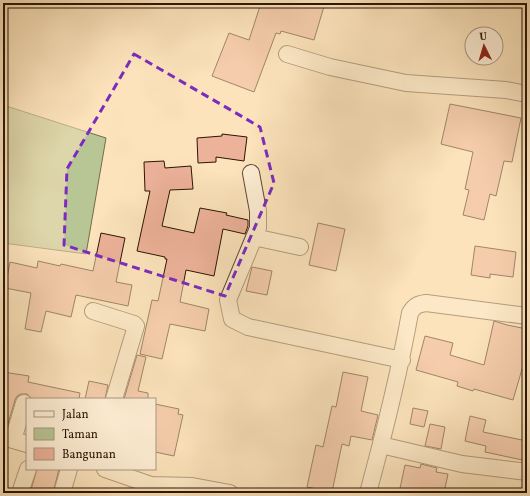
<svg xmlns="http://www.w3.org/2000/svg" width="530" height="496" viewBox="0 0 530 496" font-family="Vollkorn,serif">
<rect width="100%" height="100%" fill="#fce3bb"/>
<filter id="stains"><feTurbulence type="fractalNoise" baseFrequency=".005" numOctaves="4"/><feColorMatrix values="0 0 0 0 .2 0 0 0 0 .09 0 0 0 0 .02 0 0 0 .5 -.17"/></filter>
<radialGradient id="worn" r=".72"><stop offset=".6" stop-color="#630" stop-opacity="0"/><stop offset="1" stop-color="#630" stop-opacity=".3"/></radialGradient>
<path fill="#b8c595" stroke="#716e4c" d="M 3,105 L 106,138 L 86,254 L 3,243 Z"/>
<path fill="#edb29a" stroke="#2a1603" d="M 261,3 L 325,3 L 314,40 L 281,31 L 280,34 L 276,33 L 254,92 L 212,76 L 229,33 L 249,40 Z
M 450,104 L 521,118 L 512,162 L 504,161 L 496,196 L 490,194 L 484,220 L 463,215 L 469,190 L 465,189 L 473,152 L 441,144 Z
M 222,134 L 247,137 L 244,161 L 216,157 L 216,162 L 198,163 L 197,138 L 222,136 Z
M 164,161 L 165,168 L 191,166 L 193,189 L 170,190 L 162,226 L 194,233 L 200,208 L 227,213 L 226,215 L 248,220 L 248,226 L 245,234 L 223,229 L 214,276 L 186,270 L 180,302 L 209,309 L 205,331 L 170,324 L 162,359 L 140,354 L 152,300 L 158,301 L 167,259 L 165,259 L 165,257 L 137,251 L 150,191 L 145,191 L 144,162 Z
M 318,223 L 345,229 L 336,271 L 309,265 Z
M 101,233 L 125,238 L 116,282 L 132,285 L 128,306 L 76,295 L 71,317 L 46,311 L 41,332 L 25,329 L 31,293 L 5,288 L 10,262 L 37,268 L 38,261 L 60,266 L 61,264 L 93,271 Z
M 475,246 L 516,252 L 513,277 L 490,274 L 490,278 L 471,275 Z
M 252,267 L 272,271 L 267,295 L 246,291 Z
M 494,321 L 507,325 L 527,329 L 527,352 L 513,400 L 474,389 L 473,391 L 457,386 L 458,382 L 416,370 L 425,336 L 453,343 L 450,355 L 484,365 Z
M 137,355 L 146,357 L 138,391 L 148,393 L 148,399 L 124,399 Z
M 3,372 L 29,376 L 28,382 L 80,393 L 79,399 L 32,399 L 27,394 L 21,394 L 17,396 L 15,400 L 7,427 L 3,426 Z
M 343,372 L 368,377 L 361,411 L 378,415 L 372,440 L 351,436 L 349,446 L 342,444 L 332,492 L 307,487 L 316,445 L 323,447 L 332,406 L 336,407 Z
M 89,381 L 108,385 L 105,399 L 85,399 Z
M 155,404 L 179,409 L 178,414 L 183,415 L 174,456 L 155,452 Z
M 413,408 L 428,411 L 424,427 L 410,424 Z
M 470,416 L 486,420 L 483,432 L 527,441 L 527,461 L 485,452 L 486,446 L 465,441 Z
M 430,424 L 445,427 L 441,449 L 425,446 Z
M 421,464 L 437,468 L 436,472 L 448,474 L 444,493 L 399,493 L 405,465 L 420,468 Z
M 37,469 L 59,469 L 53,493 L 30,493 Z"/>
<g fill="none" stroke-linecap="round" stroke-linejoin="round">
<defs>
<path id="minor" d="M 287,54 L 330,67 L 406,83 L 506,90 L 527,94
M 251,173 L 258,211 L 258,228 L 228,300 L 232,319 L 248,327 L 402,360
M 254,237 L 300,247
M 93,311 L 134,324 L 136,326 L 114,399
M 3,437 L 27,444
M 13,440 L 24,403
M 381,445 L 462,464 L 527,472
M 105,469 L 151,485 L 192,486 L 230,493
M 20,493 L 28,469
M 62,493 L 69,469
M 368,493 C 384,434 399,374 410,313 C 414,306 418,304 426,303 L 527,316"/>
</defs>
<use href="#minor" stroke="#5e4931" stroke-width="18"/>
<use href="#minor" stroke="#fdedd3" stroke-width="16"/>
</g>
<path d="M0 0H530V496H0ZM 134,54 L 260,127 L 274,183 L 225,296 L 64,245 L 67,169 Z" fill="#fce3bb" fill-opacity=".55" fill-rule="evenodd"/>
<path fill="none" stroke="#7b2cbf" stroke-width="3" stroke-dasharray="8 5" stroke-linejoin="round" d="M 134,54 L 260,127 L 274,183 L 225,296 L 64,245 L 67,169 Z"/>
<rect width="530" height="496" fill="none" stroke="#fce3bb" stroke-width="16"/>
<rect x="4" y="4" width="522" height="488" fill="none" stroke="#2a1603" stroke-width="2"/>
<rect x="8" y="8" width="514" height="480" fill="none" stroke="#2a1603"/>
<rect x="26" y="398" width="130" height="72" fill="#fdedd3" stroke="#a99780"/>
<rect x="34" y="411" width="20" height="6" fill="#fdedd3" stroke="#a99780"/>
<text x="62" y="418" font-size="12" fill="#2a1603">Jalan</text>
<rect x="34" y="428" width="20" height="12" fill="#b8c595" stroke="#a99780"/>
<text x="62" y="438" font-size="12" fill="#2a1603">Taman</text>
<rect x="34" y="448" width="20" height="12" fill="#edb29a" stroke="#a99780"/>
<text x="62" y="458" font-size="12" fill="#2a1603">Bangunan</text>
<g transform="translate(484 46) rotate(355)"><circle r="19" fill="#fdedd3" stroke="#a99780"/>
<path d="M0-3L7 15L0 10L-7 15Z" fill="#8f2418"/>
<text y="-6" font-size="11" font-weight="bold" text-anchor="middle" fill="#2a1603">U</text>
</g>
<rect width="100%" height="100%" filter="url(#stains)"/>
<rect width="100%" height="100%" fill="url(#worn)"/>
</svg>
